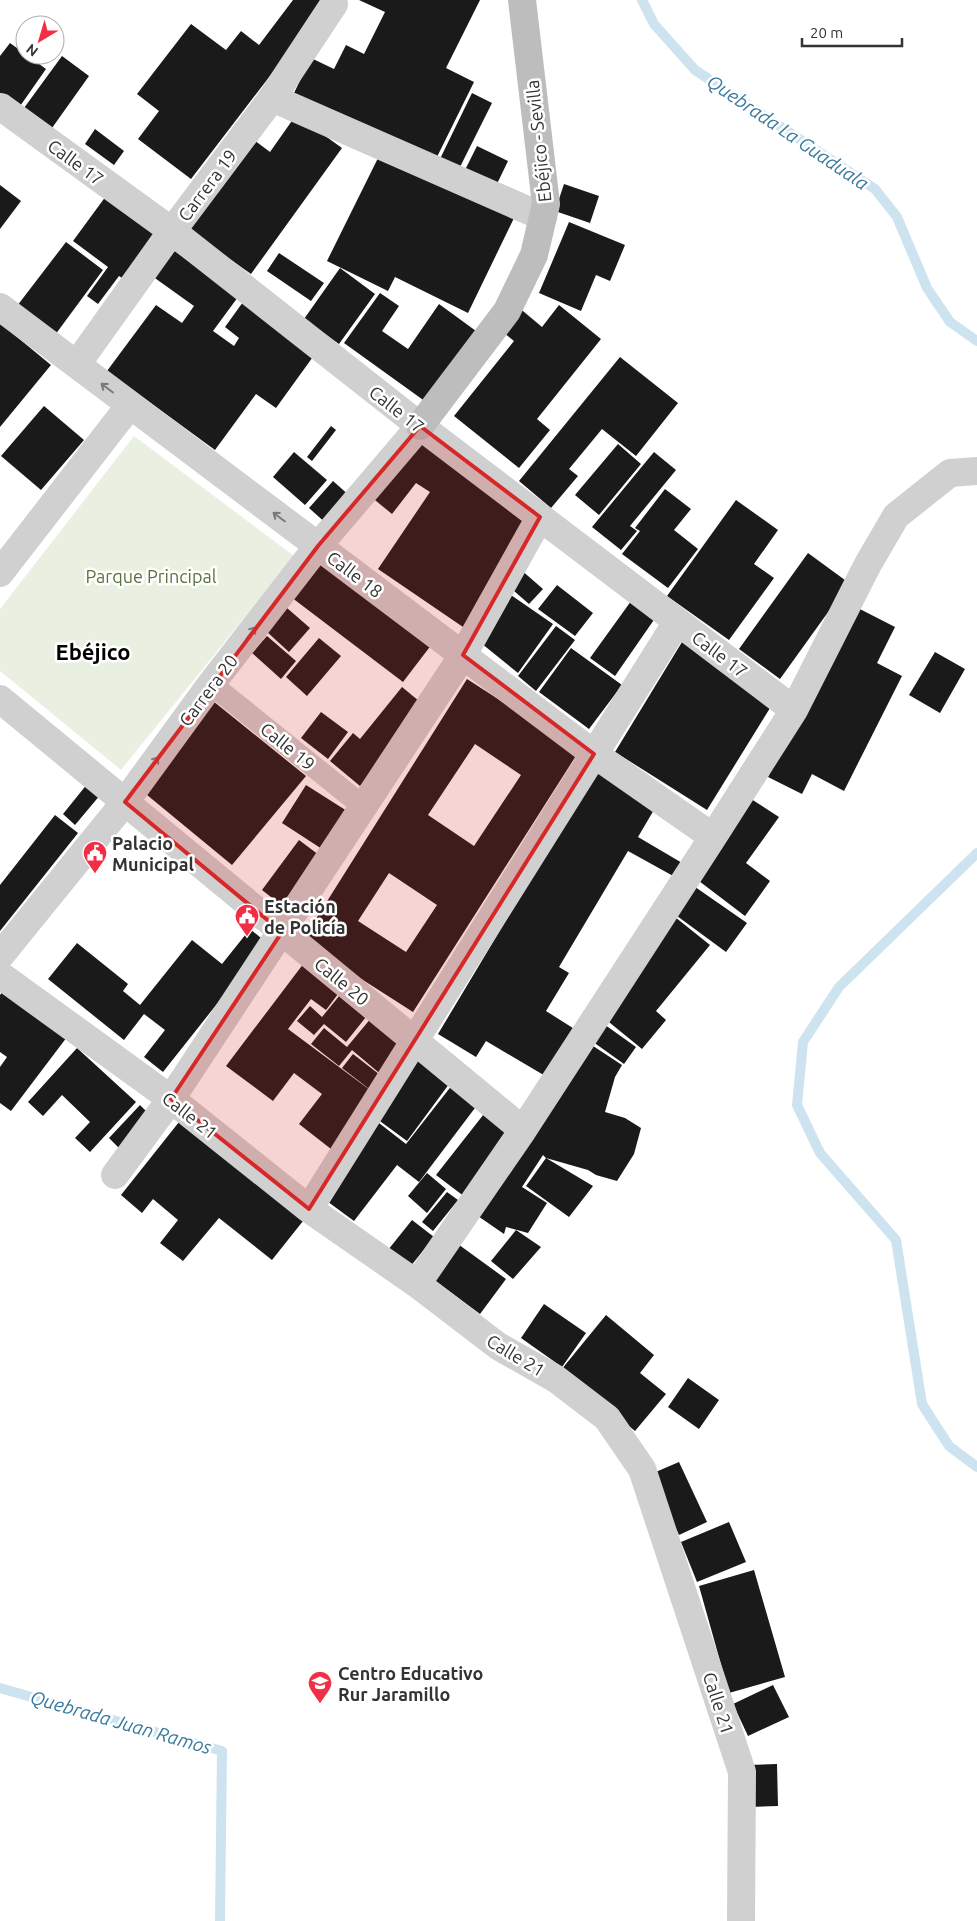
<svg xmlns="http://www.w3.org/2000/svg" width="977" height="1921" viewBox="0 0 977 1921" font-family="Ubuntu,sans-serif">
<rect width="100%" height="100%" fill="#fff"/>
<path fill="#eaf0e1" d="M 134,436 L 294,556 L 121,770 L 0,671 L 0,609 Z"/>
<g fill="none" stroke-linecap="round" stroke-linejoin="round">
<path stroke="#cde4f0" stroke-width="10" d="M 642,0 L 654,24 L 695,70 L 875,189 L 897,217 L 927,288 L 950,322 L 977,341
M 977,853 L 839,987 L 803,1042 L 797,1105 L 820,1153 L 896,1240 L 922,1404 L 949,1446 L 977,1467
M 0,1688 L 222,1751 L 220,1921"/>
</g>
<path fill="#1a1a1a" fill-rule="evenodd" d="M 293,0 L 328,0 L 191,179 L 138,139 L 159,111 L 137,94 L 191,24 L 226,50 L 241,31 L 259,45 Z
M 359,0 L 480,0 L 446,68 L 474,82 L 435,161 L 293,95 L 311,58 L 334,69 L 346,45 L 364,54 L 385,12 Z
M 10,43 L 46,69 L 18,109 L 0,95 L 0,56 Z
M 62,56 L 89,76 L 52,128 L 24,108 Z
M 472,93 L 492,103 L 458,171 L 439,161 Z
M 296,115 L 342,148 L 251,274 L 189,230 L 254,140 L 270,152 Z
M 95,129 L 124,151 L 114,165 L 85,144 Z
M 477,146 L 508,161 L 495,188 L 464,172 Z
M 381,152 L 514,218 L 468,313 L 395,277 L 388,291 L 327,261 Z
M 564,184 L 599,196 L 590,223 L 555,211 Z
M 0,185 L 21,201 L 0,229 Z
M 106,196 L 156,234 L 122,278 L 119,276 L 98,304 L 87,296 L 108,267 L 73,241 Z
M 569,222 L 625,245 L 610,281 L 596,275 L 581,311 L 539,293 Z
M 66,242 L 103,270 L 55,335 L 17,306 Z
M 165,244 L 238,297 L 213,331 L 234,346 L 239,338 L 225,327 L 243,302 L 315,354 L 276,408 L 256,394 L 215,450 L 107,371 L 156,305 L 182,323 L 194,306 L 145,271 Z
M 279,253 L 324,283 L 311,301 L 267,271 Z
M 340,268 L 375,294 L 339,344 L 304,319 Z
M 380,293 L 399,306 L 382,331 L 408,349 L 439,304 L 476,331 L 426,402 L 344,343 Z
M 559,305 L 601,339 L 537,419 L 550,430 L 519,468 L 454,416 L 514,341 L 499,329 L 517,306 L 542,327 Z
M 0,323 L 51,365 L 0,427 Z
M 620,357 L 678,403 L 636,456 L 602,429 L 569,469 L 578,476 L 551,508 L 519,481 Z
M 44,406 L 84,440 L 41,490 L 1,456 Z
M 331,426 L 336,430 L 312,461 L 307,457 Z
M 419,442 L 535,521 L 463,627 L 378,569 L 430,492 L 416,483 L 392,514 L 370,496 Z
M 618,444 L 641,464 L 599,515 L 575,495 Z
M 294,452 L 327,480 L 305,505 L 273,477 Z
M 654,452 L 676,470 L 630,526 L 637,531 L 621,550 L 592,527 Z
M 333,481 L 351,497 L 328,525 L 309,508 Z
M 665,489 L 691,509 L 674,530 L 698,549 L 668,588 L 622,554 L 640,531 L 635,528 Z
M 736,500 L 778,530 L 754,564 L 774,578 L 729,640 L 667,596 Z
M 808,553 L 849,583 L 780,679 L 739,649 Z
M 316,556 L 432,644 L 403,682 L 287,594 Z
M 520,569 L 543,589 L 529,604 L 506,584 Z
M 557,585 L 593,613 L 575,636 L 538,609 Z
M 505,591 L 553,624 L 518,673 L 476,639 Z
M 634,597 L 658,614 L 615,676 L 590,658 Z
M 854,606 L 895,627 L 877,663 L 902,676 L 844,791 L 812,774 L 802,794 L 768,777 Z
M 287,608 L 310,628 L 289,652 L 266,631 Z
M 556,626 L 575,640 L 536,691 L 518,676 Z
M 267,636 L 296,661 L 281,679 L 252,653 Z
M 319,638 L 341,656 L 307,696 L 286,677 Z
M 682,642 L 775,700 L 707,810 L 615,752 Z
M 571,648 L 622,685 L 589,729 L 539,692 Z
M 935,652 L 965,669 L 940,713 L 909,695 Z
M 467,679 L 579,751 L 413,1012 L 302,941 ZM 475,744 L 521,775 L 474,846 L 428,815 ZM 389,873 L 437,905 L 406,952 L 358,921 Z
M 402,687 L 425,706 L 360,786 L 330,761 L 353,733 L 360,739 Z
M 213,701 L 306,776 L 232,865 L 141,790 Z
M 321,712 L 348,732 L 328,759 L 301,738 Z
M 598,767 L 658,803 L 638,837 L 689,867 L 675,877 L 628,851 L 559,967 L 569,973 L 546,1011 L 576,1030 L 547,1077 L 486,1041 L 476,1057 L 438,1034 Z
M 88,783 L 101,794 L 75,825 L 63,814 Z
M 306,785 L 347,811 L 322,849 L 282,823 Z
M 745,795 L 779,817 L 746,863 L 770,881 L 745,916 L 699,881 Z
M 55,815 L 78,833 L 0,931 L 0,885 Z
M 299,840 L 323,858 L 285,908 L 262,890 Z
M 688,882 L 747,923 L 726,952 L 673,913 Z
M 675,917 L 710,945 L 656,1011 L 666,1020 L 642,1049 L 604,1018 Z
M 250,929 L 266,942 L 163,1072 L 144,1057 L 165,1030 L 144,1014 L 124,1040 L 48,979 L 77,943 L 128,984 L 123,991 L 140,1005 L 192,940 L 222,964 Z
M 307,959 L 344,986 L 326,1010 L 311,999 L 288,1029 L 374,1093 L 331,1149 L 299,1124 L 322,1094 L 294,1073 L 273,1101 L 226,1066 Z
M 4,990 L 67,1037 L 11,1111 L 0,1103 L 0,1067 L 7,1057 L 0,1052 L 0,995 Z
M 344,990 L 370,1012 L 346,1042 L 324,1024 L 314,1035 L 297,1021 L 310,1006 L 322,1017 Z
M 377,1011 L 413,1042 L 384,1077 L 352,1050 L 339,1066 L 311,1044 L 324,1028 L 347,1047 Z
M 601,1022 L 636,1047 L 624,1064 L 589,1039 Z
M 587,1042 L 622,1065 L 615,1077 L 605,1112 L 625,1118 L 641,1128 L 634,1154 L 617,1181 L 596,1175 L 588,1170 L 546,1158 L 593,1186 L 569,1217 L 526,1186 L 546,1158 L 543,1155 L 522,1187 L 547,1203 L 528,1233 L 506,1227 L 504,1234 L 475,1214 Z
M 77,1048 L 136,1102 L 90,1152 L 75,1138 L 90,1122 L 62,1095 L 43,1116 L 28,1102 Z
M 420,1051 L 455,1076 L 407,1141 L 373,1116 Z
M 353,1054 L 384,1078 L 373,1092 L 342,1068 Z
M 456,1080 L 481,1100 L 419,1182 L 397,1165 L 354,1221 L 320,1196 L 370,1116 L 406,1144 Z
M 140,1105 L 152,1117 L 121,1150 L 109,1138 Z
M 491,1105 L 520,1128 L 465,1197 L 436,1175 Z
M 183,1117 L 307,1216 L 272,1260 L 219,1218 L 183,1261 L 160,1243 L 178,1220 L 153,1199 L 142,1213 L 121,1195 Z
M 427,1173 L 446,1189 L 427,1213 L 408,1196 Z
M 447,1192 L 458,1200 L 433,1231 L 422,1222 Z
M 412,1220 L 434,1237 L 410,1267 L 388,1250 Z
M 516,1230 L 541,1247 L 513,1279 L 491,1261 Z
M 451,1239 L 506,1279 L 480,1314 L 425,1273 Z
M 544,1304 L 586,1333 L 562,1367 L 521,1338 Z
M 606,1315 L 654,1355 L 640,1373 L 666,1394 L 635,1431 L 561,1370 Z
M 688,1378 L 719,1400 L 699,1429 L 668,1407 Z
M 679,1462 L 707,1522 L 679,1535 L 651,1474 Z
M 729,1522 L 746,1562 L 697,1582 L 681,1542 Z
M 754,1570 L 785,1677 L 729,1693 L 699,1586 Z
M 773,1685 L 789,1717 L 748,1736 L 733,1704 Z
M 777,1764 L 778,1806 L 749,1807 L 748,1765 Z"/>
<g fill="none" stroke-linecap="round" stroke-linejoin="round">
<path stroke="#d0d0d0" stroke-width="22" d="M 211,684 L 364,807"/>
<path stroke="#d0d0d0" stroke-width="28" d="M 272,98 L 543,217
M 0,109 L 1,107 L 172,231 L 420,426 L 794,710
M 77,364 L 172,231 L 272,98 L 334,4
M 318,546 L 594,754 L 713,837
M 0,573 L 130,405
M 0,956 L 125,802 L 523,1130
M 0,975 L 171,1099 L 309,1209 L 417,1284 L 498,1346 L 556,1379 L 607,1418 L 642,1469 L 742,1772 L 741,1921
M 115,1175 L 171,1099 L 463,655 L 540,517
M 309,1209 L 677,622
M 417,1284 L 523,1130 L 713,837 L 794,710 L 868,564 L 896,516 L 950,473 L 977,471"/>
<path stroke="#d0d0d0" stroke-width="28" d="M 0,307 L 318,546
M 0,699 L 125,802 L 211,684 L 318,546 L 420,426"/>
<path stroke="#bdbdbd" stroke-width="28" d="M 420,426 L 507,311 L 534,255 L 546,204 L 522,0"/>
</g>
<defs><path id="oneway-shaft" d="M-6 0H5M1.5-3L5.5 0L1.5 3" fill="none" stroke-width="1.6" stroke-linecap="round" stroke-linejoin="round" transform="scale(1.25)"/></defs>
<g stroke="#7a7a7a">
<use href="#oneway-shaft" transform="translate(107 388) rotate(-143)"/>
<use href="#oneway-shaft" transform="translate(279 517) rotate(-143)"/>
<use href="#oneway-shaft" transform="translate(251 633) rotate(-52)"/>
<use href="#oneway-shaft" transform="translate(154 763) rotate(-54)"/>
</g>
<path fill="#d62828" fill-opacity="0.2" stroke="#d62828" stroke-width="4" stroke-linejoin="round" d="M 420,426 L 540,517 L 463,655 L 594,754 L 309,1209 L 171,1099 L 282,932 L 125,802 L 318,546 Z"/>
<defs>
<symbol id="civic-pin" viewBox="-11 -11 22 30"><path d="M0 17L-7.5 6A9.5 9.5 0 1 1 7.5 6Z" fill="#f12e45" stroke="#fff"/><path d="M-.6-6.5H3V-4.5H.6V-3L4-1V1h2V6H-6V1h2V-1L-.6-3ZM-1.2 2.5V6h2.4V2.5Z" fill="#fff"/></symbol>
<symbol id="school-pin" viewBox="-11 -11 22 30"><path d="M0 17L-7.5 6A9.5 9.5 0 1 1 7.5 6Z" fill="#f12e45" stroke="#fff"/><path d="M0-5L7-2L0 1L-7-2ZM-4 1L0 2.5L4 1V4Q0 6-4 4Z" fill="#fff"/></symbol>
</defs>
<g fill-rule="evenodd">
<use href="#civic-pin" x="81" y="839" width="28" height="38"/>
<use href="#civic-pin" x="233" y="902" width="28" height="38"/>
<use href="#school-pin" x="306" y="1669" width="28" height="38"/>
</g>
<g text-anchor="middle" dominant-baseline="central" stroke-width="5" stroke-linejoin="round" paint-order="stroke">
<g font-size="18" fill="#333" stroke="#fff">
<text transform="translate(538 141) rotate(-96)">Ebéjico - Sevilla</text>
<text transform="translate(76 162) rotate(36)">Calle 17</text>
<text transform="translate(207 185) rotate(-53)">Carrera 19</text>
<text transform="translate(397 409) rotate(38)">Calle 17</text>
<text transform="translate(355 574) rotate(37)">Calle 18</text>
<text transform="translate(720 654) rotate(37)">Calle 17</text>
<text transform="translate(208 690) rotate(-53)">Carrera 20</text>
<text transform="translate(288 746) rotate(39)">Calle 19</text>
<text transform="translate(342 981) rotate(39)">Calle 20</text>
<text transform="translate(190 1115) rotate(38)">Calle 21</text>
<text transform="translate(516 1355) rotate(31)">Calle 21</text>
<text transform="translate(719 1703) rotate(72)">Calle 21</text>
</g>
<g font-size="18" fill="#58733c" stroke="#fff">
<text x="151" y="576">Parque Principal</text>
</g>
<g font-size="18" font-weight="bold" fill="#333" stroke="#fff" text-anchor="start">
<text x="112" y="843">Palacio<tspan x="112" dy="21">Municipal</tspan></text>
<text x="264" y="906">Estación<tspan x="264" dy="21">de Policía</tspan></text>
<text x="338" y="1673">Centro Educativo<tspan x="338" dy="21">Rur Jaramillo</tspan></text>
</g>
<g font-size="19" font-style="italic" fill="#397a9c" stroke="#fff">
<text transform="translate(788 132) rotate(34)">Quebrada La Guaduala</text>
<text transform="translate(121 1722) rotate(16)">Quebrada Juan Ramos</text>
</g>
<g font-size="22" font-weight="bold" fill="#000" stroke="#fff">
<text x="93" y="651">Ebéjico</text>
</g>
</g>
<g transform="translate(40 40) rotate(218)"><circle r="24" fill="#ffffff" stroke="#adadad"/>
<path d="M0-4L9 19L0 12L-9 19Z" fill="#f12e45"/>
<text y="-8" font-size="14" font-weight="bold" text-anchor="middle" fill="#333333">N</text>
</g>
<path d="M802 38v8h100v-8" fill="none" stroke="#333333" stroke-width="2.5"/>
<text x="810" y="38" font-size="15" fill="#333333" stroke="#ffffff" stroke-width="4" paint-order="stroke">20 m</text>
</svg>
